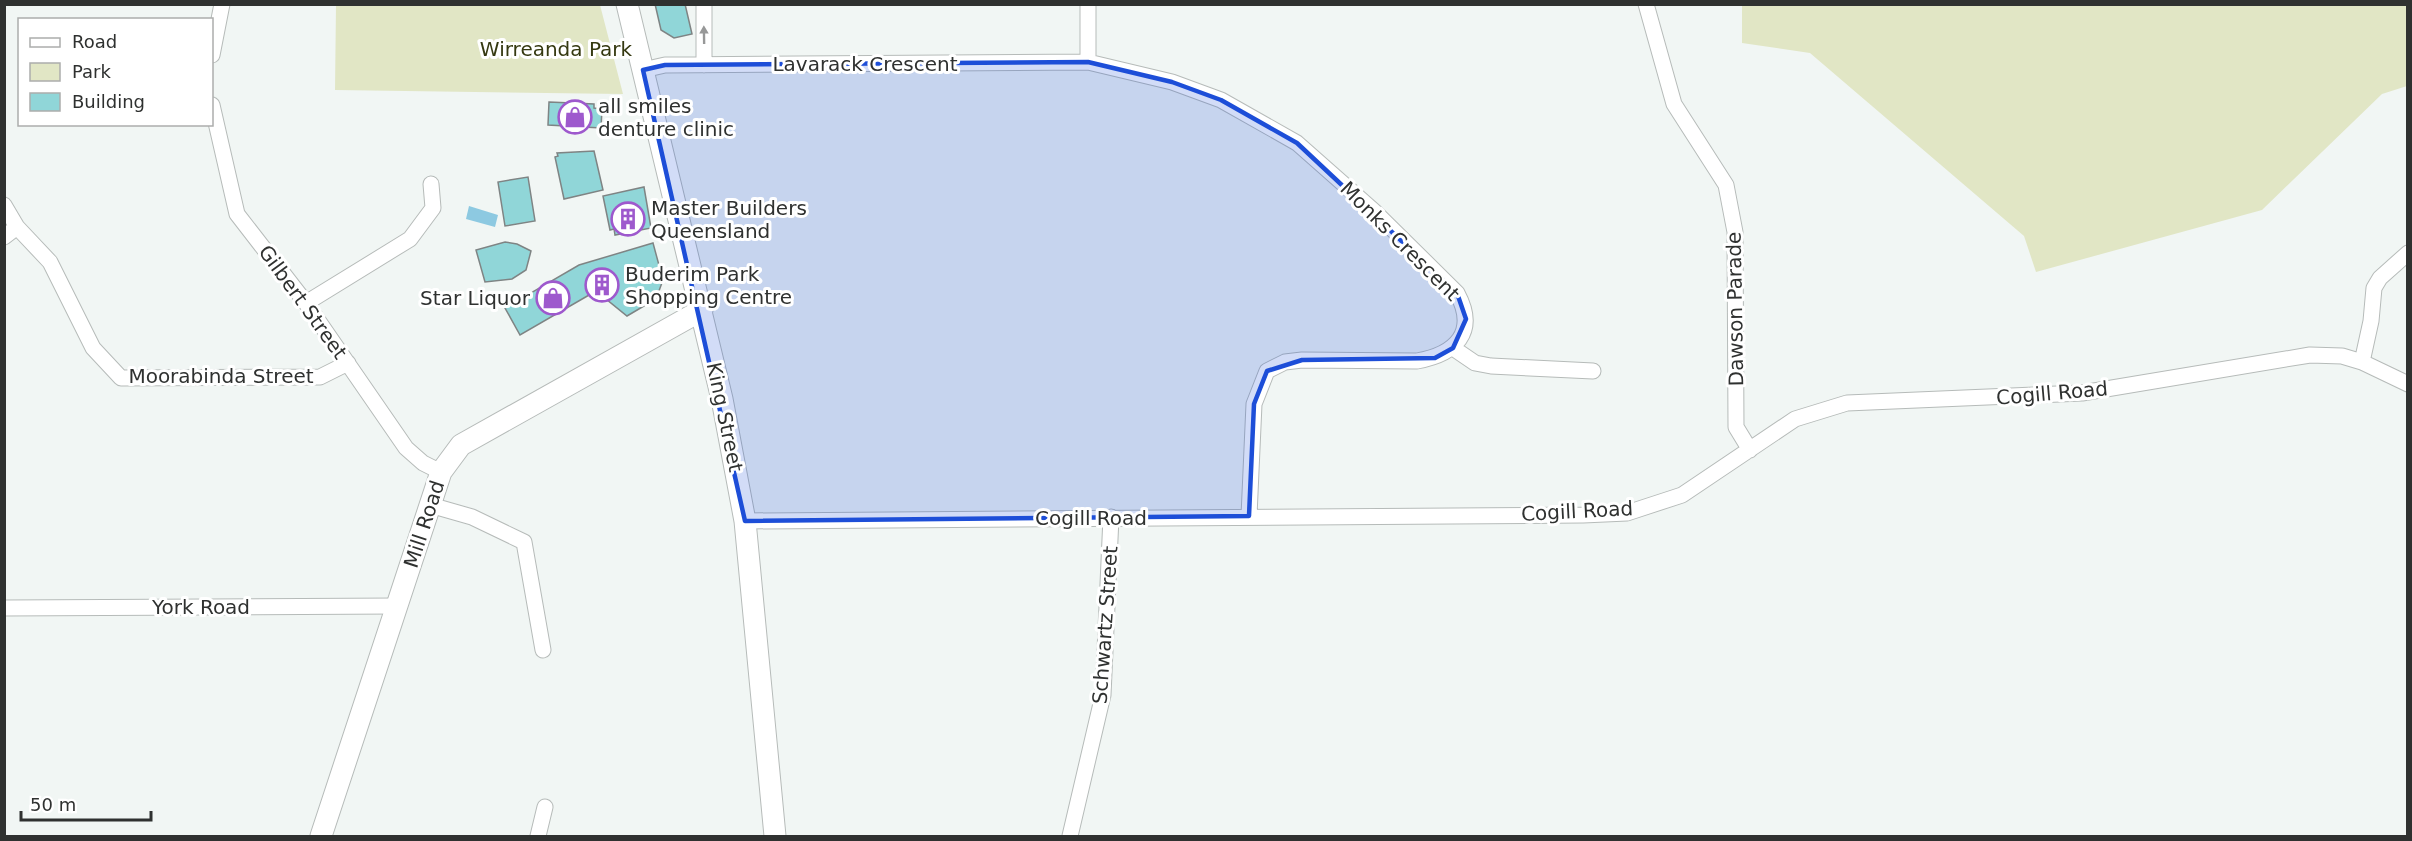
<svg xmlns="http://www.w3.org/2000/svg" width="2412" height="841" viewBox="0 0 2412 841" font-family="'DejaVu Sans',sans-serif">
<rect width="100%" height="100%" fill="#f1f6f4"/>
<path fill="#e1e6c5" d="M 600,5 L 623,94 L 335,90 L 336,5 Z
M 1742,5 L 2407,5 L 2407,86 L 2382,94 L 2262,210 L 2036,272 L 2024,236 L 1810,53 L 1742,43 Z"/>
<path fill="#8dc9e1" d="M 469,206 L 498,215 L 495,227 L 466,219 Z"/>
<path fill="#90d6d8" stroke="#7f8484" stroke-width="1.5" d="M 655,4 L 685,4 L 692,34 L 674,38 L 661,30 Z
M 549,102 L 594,104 L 594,108 L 602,109 L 601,128 L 548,125 Z
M 594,151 L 603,190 L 564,199 L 555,157 L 558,156 L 557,153 Z
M 528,177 L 535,221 L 505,226 L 498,182 Z
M 644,187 L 651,228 L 615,235 L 614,229 L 610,230 L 603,196 Z
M 505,242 L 517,244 L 531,251 L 526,270 L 512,279 L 485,282 L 476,250 Z
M 653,243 L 663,280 L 656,299 L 627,316 L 596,291 L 520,335 L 505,308 L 579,265 Z"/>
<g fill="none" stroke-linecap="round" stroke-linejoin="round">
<defs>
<path id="street" d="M 704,4 L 704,65
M 1088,4 L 1088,62
M 1646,4 L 1674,104 L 1726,185 L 1735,232 L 1736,427 L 1750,450
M 212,55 L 222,4
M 643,70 L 665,65 L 1088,62 L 1172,82 L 1221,100 L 1297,143 L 1374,211 L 1457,293 C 1478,332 1456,354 1417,361 L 1302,360 L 1285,362 L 1267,371 L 1254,404 L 1249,516
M 212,105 L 237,214 L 306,303 L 406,448 L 423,463 L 441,472
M 4,205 L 17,227 L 50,262 L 93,348 L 121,378 L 320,377 L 348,363
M 4,237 L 17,227
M 306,303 L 410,239 L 433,208 L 431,184
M 1453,348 L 1475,363 L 1491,366 L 1593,371
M 2362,362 L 2371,321 L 2374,288 L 2380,278 L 2408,253
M 430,505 L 472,517 L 524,542 L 543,650
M 745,521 L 1583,515 L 1627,513 L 1682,495 L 1795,419 L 1847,403 L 2082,393 L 2310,355 L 2342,356 L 2362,362 L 2408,384
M 4,608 L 398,606
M 538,836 L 545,807
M 1070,836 L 1103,695 L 1111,517"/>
<path id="secondary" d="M 627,4 L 722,399 L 745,521 L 775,836
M 321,836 L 441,472 L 461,445 L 702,310"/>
</defs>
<use href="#street" stroke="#b6bbb9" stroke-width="17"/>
<use href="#secondary" stroke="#b6bbb9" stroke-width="23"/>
<use href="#street" stroke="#fff" stroke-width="15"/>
<use href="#secondary" stroke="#fff" stroke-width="21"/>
</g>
<defs><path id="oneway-solid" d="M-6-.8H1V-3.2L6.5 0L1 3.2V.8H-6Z" transform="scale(1.5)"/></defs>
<use fill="#979898" href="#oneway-solid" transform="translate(704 35) rotate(-91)"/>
<path fill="#1d4ed8" fill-opacity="0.2" stroke="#1d4ed8" stroke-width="4.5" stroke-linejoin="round" d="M 1088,62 L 1172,82 L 1221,100 L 1297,143 L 1457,293 L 1466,319 L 1453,348 L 1435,358 L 1302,360 L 1267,371 L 1254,404 L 1249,516 L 745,521 L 643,70 L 665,65 Z"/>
<defs>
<symbol id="shop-ring" viewBox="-11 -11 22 22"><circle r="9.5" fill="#fff" stroke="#9e59cd" stroke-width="1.5"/><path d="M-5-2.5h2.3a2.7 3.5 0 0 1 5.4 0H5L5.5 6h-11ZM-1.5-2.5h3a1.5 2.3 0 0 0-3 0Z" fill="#9e59cd"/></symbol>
<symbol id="building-ring" viewBox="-11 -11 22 22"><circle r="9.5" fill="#fff" stroke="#9e59cd" stroke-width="1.5"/><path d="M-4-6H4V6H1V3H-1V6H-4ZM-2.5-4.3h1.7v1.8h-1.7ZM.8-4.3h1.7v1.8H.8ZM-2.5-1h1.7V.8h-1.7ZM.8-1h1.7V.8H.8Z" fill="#9e59cd"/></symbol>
</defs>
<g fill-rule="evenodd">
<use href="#shop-ring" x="556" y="98" width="38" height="38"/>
<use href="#building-ring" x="609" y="200" width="38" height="38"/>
<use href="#building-ring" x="583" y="266" width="38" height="38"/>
<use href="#shop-ring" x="534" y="279" width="38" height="38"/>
</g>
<g text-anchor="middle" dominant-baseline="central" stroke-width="6" stroke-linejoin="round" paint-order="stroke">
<g font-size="20" fill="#353911" stroke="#fff">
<text x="556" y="49">Wirreanda Park</text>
</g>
<g font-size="20" fill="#2f3130" stroke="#fff">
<text x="865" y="64">Lavarack Crescent</text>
<text transform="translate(1400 241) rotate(45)">Monks Crescent</text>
<text transform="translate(303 302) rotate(54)">Gilbert Street</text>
<text transform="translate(1735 309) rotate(-91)">Dawson Parade</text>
<text x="221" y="376">Moorabinda Street</text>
<text transform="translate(2052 393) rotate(-5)">Cogill Road</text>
<text transform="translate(725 417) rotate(78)">King Street</text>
<text transform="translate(1577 511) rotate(-3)">Cogill Road</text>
<text x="1091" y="518">Cogill Road</text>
<text transform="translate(424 524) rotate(-72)">Mill Road</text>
<text x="201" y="607">York Road</text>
<text transform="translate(1105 625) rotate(-86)">Schwartz Street</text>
</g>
<g font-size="20" fill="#2f3130" stroke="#fff" text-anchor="start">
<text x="598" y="106">all smiles<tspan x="598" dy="23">denture clinic</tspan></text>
<text x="651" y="208">Master Builders<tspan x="651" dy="23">Queensland</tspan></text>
<text x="625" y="274">Buderim Park<tspan x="625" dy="23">Shopping Centre</tspan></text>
<text x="530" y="298" text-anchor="end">Star Liquor</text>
</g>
</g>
<rect width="2412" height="841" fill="none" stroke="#2f3130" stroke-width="12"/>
<rect x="18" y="18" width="195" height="108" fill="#ffffff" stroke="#acadac" stroke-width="1.5"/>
<rect x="30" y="38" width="30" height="9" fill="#ffffff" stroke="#acadac" stroke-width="1.5"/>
<text x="72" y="48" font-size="18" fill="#2f3130">Road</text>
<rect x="30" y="63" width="30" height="18" fill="#e1e6c5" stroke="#acadac" stroke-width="1.5"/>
<text x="72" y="78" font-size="18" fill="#2f3130">Park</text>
<rect x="30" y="93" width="30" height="18" fill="#90d6d8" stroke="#acadac" stroke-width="1.5"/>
<text x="72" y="108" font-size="18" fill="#2f3130">Building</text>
<path d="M21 811v9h130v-9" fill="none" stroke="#2f3130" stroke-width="3"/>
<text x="30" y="811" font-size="18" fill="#2f3130" stroke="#ffffff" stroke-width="4.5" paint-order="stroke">50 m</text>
</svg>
